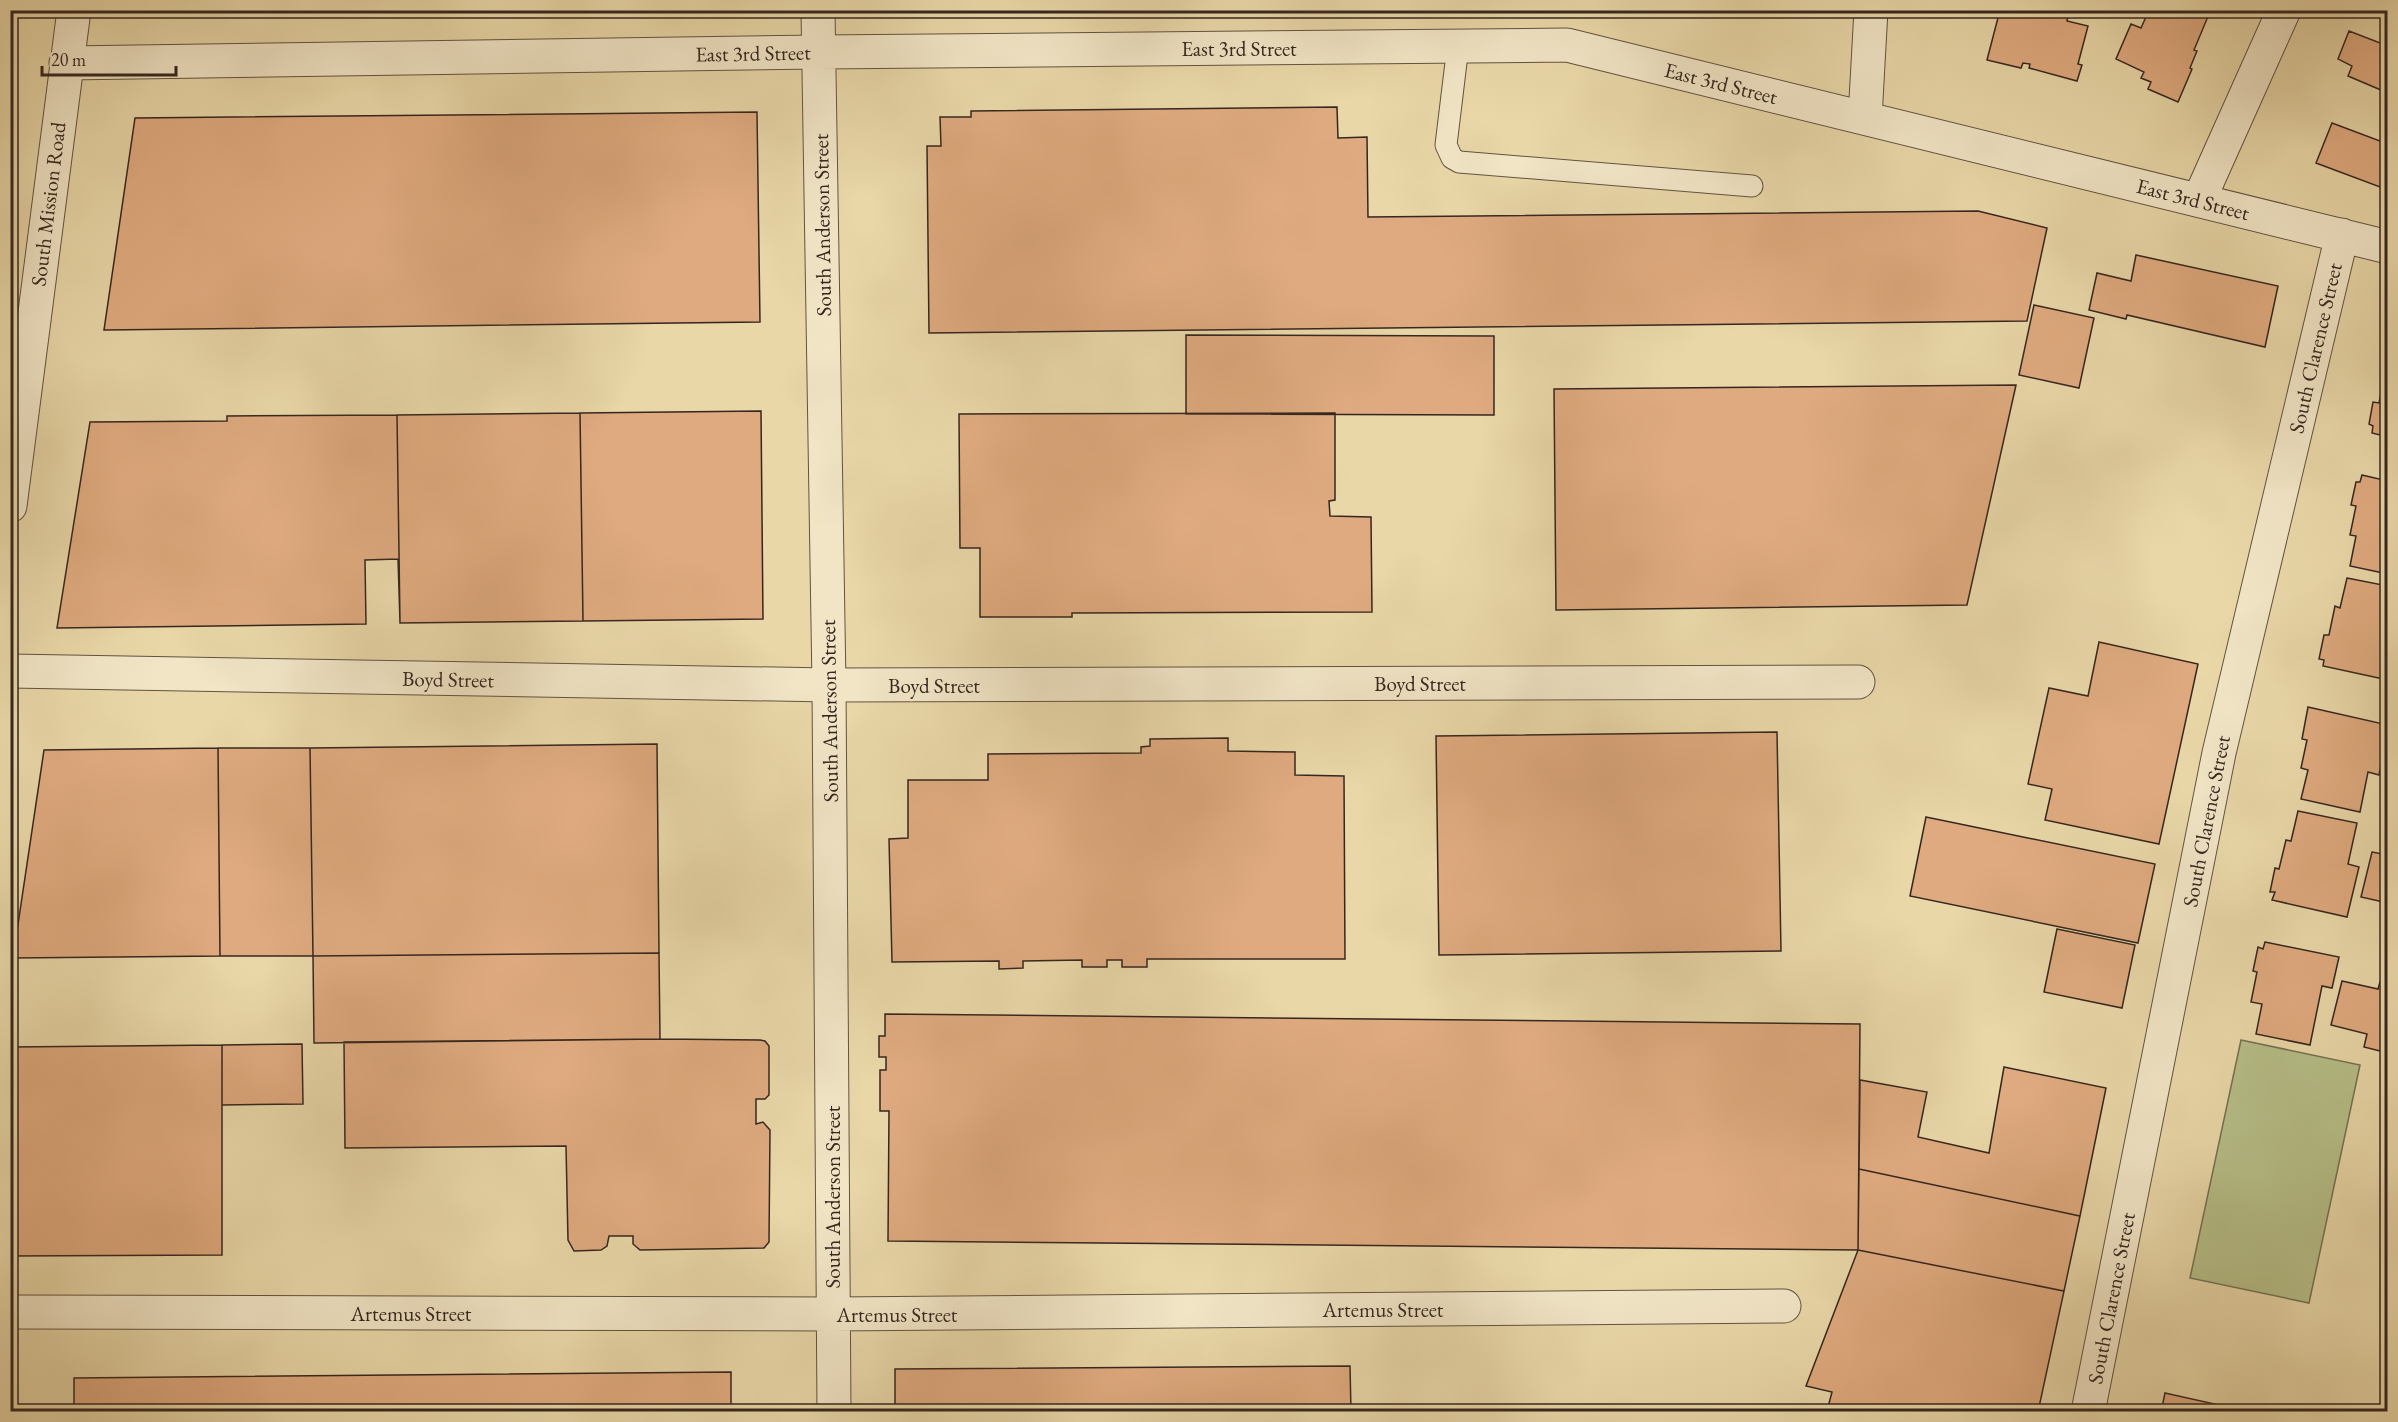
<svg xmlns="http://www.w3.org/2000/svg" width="2398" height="1422" viewBox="0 0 2398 1422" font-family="'EB Garamond',serif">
<rect width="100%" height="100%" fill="#e9d7a8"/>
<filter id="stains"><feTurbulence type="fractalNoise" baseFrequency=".00333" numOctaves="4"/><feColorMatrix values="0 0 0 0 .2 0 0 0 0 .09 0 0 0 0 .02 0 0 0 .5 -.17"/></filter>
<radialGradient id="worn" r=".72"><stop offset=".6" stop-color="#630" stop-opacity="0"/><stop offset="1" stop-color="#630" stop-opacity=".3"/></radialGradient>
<path fill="#b6be88" stroke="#767254" stroke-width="1.5" d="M 2241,1040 L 2360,1065 L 2309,1303 L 2190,1278 Z"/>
<path fill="#dfaa7f" stroke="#352720" stroke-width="1.5" d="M 2000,10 L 2069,10 L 2067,21 L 2088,26 L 2078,64 L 2082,65 L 2077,81 L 2029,68 L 2030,64 L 2023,63 L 2021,68 L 1987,60 Z
M 2149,10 L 2200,10 L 2209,14 L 2194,50 L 2197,51 L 2190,68 L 2192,69 L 2178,102 L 2148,89 L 2151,82 L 2141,78 L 2144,72 L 2116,59 L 2131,24 L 2141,28 Z
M 2349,31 L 2388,46 L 2388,93 L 2348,76 L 2352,66 L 2338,59 Z
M 1337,107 L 1338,138 L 1367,137 L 1368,217 L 1978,211 L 2047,228 L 2027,321 L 929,333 L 927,146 L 941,146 L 940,117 L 971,117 L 971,111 Z
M 757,112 L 760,322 L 104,330 L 135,118 Z
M 2332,123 L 2388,144 L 2388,190 L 2316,163 Z
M 2136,255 L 2278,286 L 2265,347 L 2127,315 L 2126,319 L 2089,310 L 2097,273 L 2131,281 Z
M 2034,305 L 2094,318 L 2079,388 L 2019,375 Z
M 1186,335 L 1494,336 L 1494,415 L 1186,414 Z
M 2385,374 L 2388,375 L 2388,437 L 2372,433 L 2373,426 L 2369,424 L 2373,402 L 2379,403 Z
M 2016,385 L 1967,605 L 1556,610 L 1554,389 Z
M 761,411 L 763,619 L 583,621 L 580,413 Z
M 580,413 L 583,621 L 400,623 L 397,415 Z
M 1335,413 L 1335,500 L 1329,501 L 1330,516 L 1371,517 L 1372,612 L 1072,613 L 1072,617 L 980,617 L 980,548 L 960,548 L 959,414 Z
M 397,415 L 400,623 L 398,559 L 365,560 L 366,624 L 57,628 L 90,422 L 227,421 L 227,416 Z
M 2362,475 L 2388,481 L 2388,574 L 2350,566 L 2356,536 L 2350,535 L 2356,506 L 2351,505 L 2356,482 L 2360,482 Z
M 2347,578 L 2388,586 L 2388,680 L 2323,666 L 2324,660 L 2319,659 L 2324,635 L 2329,635 L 2335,606 L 2340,608 Z
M 2099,642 L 2198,664 L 2159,844 L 2045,820 L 2052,789 L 2028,784 L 2049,688 L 2088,696 Z
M 2308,707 L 2388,725 L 2379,775 L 2368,772 L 2360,812 L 2301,799 L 2308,770 L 2301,768 L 2307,740 L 2302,739 Z
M 1777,732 L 1781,951 L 1439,955 L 1436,736 Z
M 1228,738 L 1228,751 L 1295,752 L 1295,775 L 1344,776 L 1345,959 L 1147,959 L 1147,967 L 1122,967 L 1122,960 L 1107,960 L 1107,967 L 1082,967 L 1082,960 L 1023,961 L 1023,968 L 999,969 L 999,961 L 892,962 L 889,839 L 908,838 L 908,780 L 988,780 L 988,754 L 1141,753 L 1141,747 L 1150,746 L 1150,739 Z
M 657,744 L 659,953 L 313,956 L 310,748 Z
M 218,748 L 310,748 L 313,956 L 220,956 Z
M 218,748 L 220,956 L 13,958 L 44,750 Z
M 2298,811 L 2357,823 L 2348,864 L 2359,867 L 2347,917 L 2272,900 L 2275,892 L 2270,892 L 2275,868 L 2279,869 L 2286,840 L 2291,841 Z
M 1926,817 L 2155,864 L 2138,943 L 1910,896 Z
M 2372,852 L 2388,855 L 2388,903 L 2361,897 Z
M 2057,929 L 2135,945 L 2122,1008 L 2044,992 Z
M 2265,942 L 2339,957 L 2332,988 L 2322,986 L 2310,1045 L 2256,1034 L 2262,1004 L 2251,1002 L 2257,972 L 2253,971 L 2258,947 L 2263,949 Z
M 659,953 L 660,1039 L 314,1043 L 313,956 Z
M 2342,981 L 2378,989 L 2380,982 L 2388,984 L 2388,1053 L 2364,1047 L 2367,1034 L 2331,1025 Z
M 885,1014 L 1860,1024 L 1858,1250 L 888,1241 L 889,1111 L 880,1111 L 880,1070 L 886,1070 L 886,1057 L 879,1057 L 879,1036 L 885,1036 Z
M 660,1039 L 760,1040 L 765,1041 L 769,1046 L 769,1095 L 765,1099 L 756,1099 L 756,1124 L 763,1122 L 770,1130 L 769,1242 L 764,1248 L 640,1250 L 633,1244 L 633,1236 L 609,1236 L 607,1246 L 601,1250 L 574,1251 L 568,1240 L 566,1146 L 345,1148 L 344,1042 Z
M 302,1044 L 303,1104 L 222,1105 L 222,1045 Z
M 222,1045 L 222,1255 L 10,1256 L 10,1047 Z
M 2004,1067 L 2106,1088 L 2080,1216 L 1859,1169 L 1860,1080 L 1927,1092 L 1918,1137 L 1989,1153 Z
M 1859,1169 L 2080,1216 L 2064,1291 L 1858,1250 Z
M 1858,1250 L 2064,1291 L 2038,1412 L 1807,1412 L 1808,1406 L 1827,1411 L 1832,1392 L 1806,1386 Z
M 1350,1366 L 1351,1412 L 895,1412 L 895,1369 Z
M 731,1372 L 731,1412 L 74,1412 L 74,1378 Z
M 2165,1393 L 2219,1405 L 2218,1409 L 2228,1412 L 2161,1412 Z"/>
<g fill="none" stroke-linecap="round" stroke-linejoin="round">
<defs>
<path id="service" d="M 1458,46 L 1446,145 L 1452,158 L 1459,162 L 1752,186"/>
<path id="minor" d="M 818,10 L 829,685 L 834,1412
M 66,63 L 819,52 L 1567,45 L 2388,247
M 1865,118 L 1871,10
M 2199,200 L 2284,10
M 10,671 L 829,685 L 1858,682
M 10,1312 L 833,1314 L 1784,1306
M 2088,1412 L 2219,753 L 2342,235"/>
<path id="tertiary" d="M 10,506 L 74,10"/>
</defs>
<use href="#service" stroke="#625342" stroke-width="23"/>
<use href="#minor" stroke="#625342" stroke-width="35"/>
<use href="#tertiary" stroke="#625342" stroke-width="35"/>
<use href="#service" stroke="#f1e5c6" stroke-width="21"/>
<use href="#minor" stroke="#f1e5c6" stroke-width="33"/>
<use href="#tertiary" stroke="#f1e5c6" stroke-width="33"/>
</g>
<g text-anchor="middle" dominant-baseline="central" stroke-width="4.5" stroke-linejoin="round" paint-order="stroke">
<g font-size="21" fill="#352720" stroke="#f1e5c6">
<text x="1239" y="48">East 3rd Street</text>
<text transform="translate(753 53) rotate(-1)">East 3rd Street</text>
<text transform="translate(1721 83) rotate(14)">East 3rd Street</text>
<text transform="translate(2193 199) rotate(14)">East 3rd Street</text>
<text transform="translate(48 204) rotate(-83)">South Mission Road</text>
<text transform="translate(822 225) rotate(-91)">South Anderson Street</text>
<text transform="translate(2315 348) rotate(-77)">South Clarence Street</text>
<text transform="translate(448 679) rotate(1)">Boyd Street</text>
<text x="1420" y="683">Boyd Street</text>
<text x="934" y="685">Boyd Street</text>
<text transform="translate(829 711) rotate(-91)">South Anderson Street</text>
<text transform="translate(2206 821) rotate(-79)">South Clarence Street</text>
<text transform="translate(832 1197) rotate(-90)">South Anderson Street</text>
<text transform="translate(2111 1298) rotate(-79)">South Clarence Street</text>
<text x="1383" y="1309">Artemus Street</text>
<text x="411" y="1313">Artemus Street</text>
<text x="897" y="1314">Artemus Street</text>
</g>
</g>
<rect width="2398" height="1422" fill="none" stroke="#e9d7a8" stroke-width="36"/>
<rect x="12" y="12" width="2374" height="1398" fill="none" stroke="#352720" stroke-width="3"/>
<rect x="18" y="18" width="2362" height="1386" fill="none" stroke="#352720" stroke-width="1.5"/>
<path d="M42 66v9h134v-9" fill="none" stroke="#352720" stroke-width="3"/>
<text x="51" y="66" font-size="18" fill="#352720" stroke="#f1e5c6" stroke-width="4.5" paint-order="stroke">20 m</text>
<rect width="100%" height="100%" filter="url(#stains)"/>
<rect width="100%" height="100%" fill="url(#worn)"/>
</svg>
